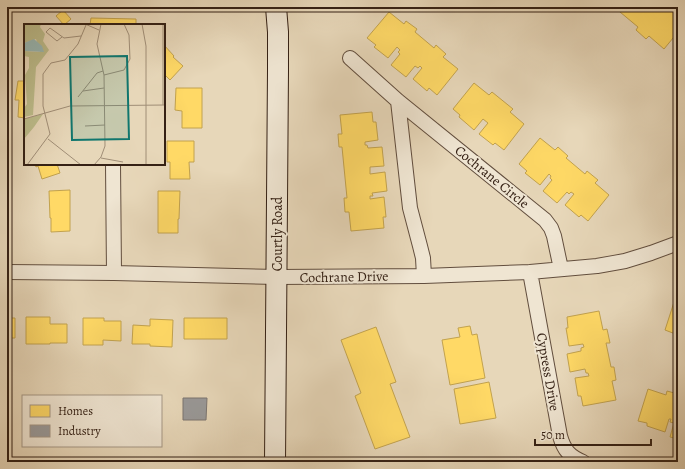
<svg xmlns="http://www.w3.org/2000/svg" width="685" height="469" viewBox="0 0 685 469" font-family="Alegreya,serif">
<rect width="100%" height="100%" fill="#e7d7b9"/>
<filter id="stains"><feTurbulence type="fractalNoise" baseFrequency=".005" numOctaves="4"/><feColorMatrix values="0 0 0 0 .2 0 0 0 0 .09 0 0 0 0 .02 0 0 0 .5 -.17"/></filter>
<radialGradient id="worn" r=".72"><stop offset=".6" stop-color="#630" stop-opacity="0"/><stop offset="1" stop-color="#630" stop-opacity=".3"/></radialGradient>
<path fill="#ffd966" stroke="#c2a24e" d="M 614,7 L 654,7 L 655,8 L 653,10 L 655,12 L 660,7 L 672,7 L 678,12 L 678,32 L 664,49 L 649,36 L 646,39 L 636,30 L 638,27 Z
M 63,10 L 71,19 L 64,25 L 56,16 Z
M 389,12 L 404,24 L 406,21 L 417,29 L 415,32 L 434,48 L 436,45 L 446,54 L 443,57 L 458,69 L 437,95 L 429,88 L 427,91 L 413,79 L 422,68 L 420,66 L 418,68 L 415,66 L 406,77 L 391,65 L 400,54 L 398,52 L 400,50 L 397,47 L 388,58 L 374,47 L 376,45 L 367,38 Z
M 91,18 L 136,19 L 136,25 L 90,25 Z
M 164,45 L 174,56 L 173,57 L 183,66 L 170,80 L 164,74 Z
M 18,81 L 25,81 L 25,118 L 18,117 L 19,100 L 15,100 Z
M 474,83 L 489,95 L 492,92 L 513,109 L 510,112 L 524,124 L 504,150 L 495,143 L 493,145 L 479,134 L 488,123 L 483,119 L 474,130 L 459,117 L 460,115 L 453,109 Z
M 176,88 L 202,88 L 202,128 L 182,128 L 182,111 L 175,110 Z
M 372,112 L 373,122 L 376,122 L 378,140 L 365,142 L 365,145 L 367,145 L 368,148 L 382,147 L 384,166 L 370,167 L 370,174 L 385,172 L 387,191 L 372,193 L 373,196 L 370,196 L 370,199 L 384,197 L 386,217 L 383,217 L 384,228 L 351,231 L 349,212 L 345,212 L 344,198 L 347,198 L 342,147 L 339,147 L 338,134 L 342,134 L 340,115 Z
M 540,138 L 555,150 L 558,147 L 568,156 L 566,158 L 585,174 L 587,171 L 598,180 L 595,183 L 609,195 L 588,221 L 581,215 L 579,217 L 565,205 L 574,194 L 571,192 L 569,194 L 567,192 L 557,203 L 543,191 L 552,180 L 550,178 L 551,176 L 549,174 L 540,185 L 525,173 L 527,171 L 519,164 Z
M 167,141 L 194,141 L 194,162 L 189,162 L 190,179 L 170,179 L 170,162 L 167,162 Z
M 35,164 L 57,164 L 60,173 L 42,179 L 38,166 L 36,167 Z
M 70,190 L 70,231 L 51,232 L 51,218 L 50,218 L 49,191 Z
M 158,191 L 180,191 L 179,219 L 178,219 L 178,233 L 158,233 Z
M 675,299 L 678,300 L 678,335 L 665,330 Z
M 599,311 L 603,330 L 607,329 L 610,343 L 606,343 L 611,367 L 614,367 L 616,380 L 612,381 L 616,400 L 583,406 L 581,396 L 578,396 L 575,378 L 589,376 L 588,373 L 586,373 L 585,369 L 570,372 L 567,354 L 581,351 L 581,348 L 584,347 L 583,344 L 569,346 L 566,328 L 568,328 L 567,317 Z
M 26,317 L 50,317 L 50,324 L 67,324 L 67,343 L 50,343 L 50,344 L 26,344 Z
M 7,318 L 15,318 L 15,338 L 7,338 Z
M 83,318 L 104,318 L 104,321 L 121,321 L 121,341 L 103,340 L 103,345 L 83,345 Z
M 184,318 L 227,318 L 227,339 L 184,339 Z
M 150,319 L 173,320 L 172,347 L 150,346 L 150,344 L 132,344 L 133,325 L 150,326 Z
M 470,326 L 472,335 L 477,334 L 485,378 L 450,385 L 442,340 L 460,337 L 458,328 Z
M 376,327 L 396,382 L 390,384 L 410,437 L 375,449 L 355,396 L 361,393 L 341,340 Z
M 489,382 L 496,418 L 460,424 L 454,389 Z
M 648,389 L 666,395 L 667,391 L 678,394 L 678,439 L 670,437 L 674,423 L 670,422 L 671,419 L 669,419 L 665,432 L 647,426 L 647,423 L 638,421 Z"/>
<path fill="#999" stroke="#7b7571" d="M 183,398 L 207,398 L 206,420 L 183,420 Z"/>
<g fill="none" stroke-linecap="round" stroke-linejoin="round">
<defs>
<path id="street" d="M 350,58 L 398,101 L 545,220 L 551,228 L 554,236 L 561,269
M 398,101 L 410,208 L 420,246 L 423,258 L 424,276
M 113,164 L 114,273
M 7,272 L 114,273 L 277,277 L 424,276 L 530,272 L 597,266 L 625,261 L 651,253 L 678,243
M 530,272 L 560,436 C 564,450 569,456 583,462"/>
<path id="secondary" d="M 275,462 L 278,70 L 278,32 L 276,7"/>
</defs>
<use href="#street" stroke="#624e3e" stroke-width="16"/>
<use href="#secondary" stroke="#352115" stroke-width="22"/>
<use href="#street" stroke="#efe5d2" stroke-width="14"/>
<use href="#secondary" stroke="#efe5d2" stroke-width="20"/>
</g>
<g text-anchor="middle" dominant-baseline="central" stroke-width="4" stroke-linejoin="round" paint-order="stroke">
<g font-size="14" fill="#352115" stroke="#efe5d2">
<text transform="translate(492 177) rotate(39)">Cochrane Circle</text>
<text transform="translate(277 234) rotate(-90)">Courtly Road</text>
<text transform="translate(344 277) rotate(-1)">Cochrane Drive</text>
<text transform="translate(548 372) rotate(80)">Cypress Drive</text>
</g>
</g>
<g transform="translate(24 24)">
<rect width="141" height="141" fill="#e7d7b9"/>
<path d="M 0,0 L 17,0 L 16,3 L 21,10 L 19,17 L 25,26 L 12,43 L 9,91 L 0,93 L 0,84 L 3,80 L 1,51 L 5,44 L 5,33 L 0,32 L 0,27 L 16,28 L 12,15 L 0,19 ZM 19,90 L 10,103 L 0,115 L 0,95 Z" fill="#bcbc8b"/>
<path d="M 10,15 L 18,22 L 20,28 L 0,27 L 0,19 Z" fill="#98b8b5"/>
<path fill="none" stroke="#a08e77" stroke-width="1" d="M 61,0 L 75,6M 118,0 L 122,22 L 122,141M 139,0 L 139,81M 38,13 L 33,17 L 22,8 L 26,4 L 40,14 L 57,12M 80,51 L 100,46 L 106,35 L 105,11 L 100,0M 59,67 L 80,64M 54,73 L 73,49 L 79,47M 0,95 L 46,82 L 141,81M 61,102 L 81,101M 24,115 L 57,141M 77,134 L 99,138M 3,141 L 26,110 L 19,82 L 19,50 L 27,39 L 41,36 L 54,20 L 62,1M 70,141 L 77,133 L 81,122 L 80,51 L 73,20 L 77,0"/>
<path fill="#0f766e" fill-opacity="0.15" stroke="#0f766e" stroke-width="2" d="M 103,32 L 105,115 L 48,116 L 46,33 Z"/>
<rect width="141" height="141" fill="none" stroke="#352115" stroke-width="2"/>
</g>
<rect width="685" height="469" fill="none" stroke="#e7d7b9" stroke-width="24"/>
<rect x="8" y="8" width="669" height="453" fill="none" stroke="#352115" stroke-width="2"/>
<rect x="12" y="12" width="661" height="445" fill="none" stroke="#352115"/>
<rect x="22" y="395" width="140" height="52" fill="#efe5d2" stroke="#a59786"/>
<rect x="30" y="405" width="20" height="12" fill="#ffd966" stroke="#a59786"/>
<text x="58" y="415" font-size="12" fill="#352115">Homes</text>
<rect x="30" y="425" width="20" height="12" fill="#999999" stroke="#a59786"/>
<text x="58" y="435" font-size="12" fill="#352115">Industry</text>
<path d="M535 439v6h116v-6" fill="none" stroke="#352115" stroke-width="2"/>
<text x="541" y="439" font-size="12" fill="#352115" stroke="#efe5d2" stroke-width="3" paint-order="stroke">50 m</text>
<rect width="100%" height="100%" filter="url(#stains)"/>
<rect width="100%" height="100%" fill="url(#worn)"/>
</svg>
